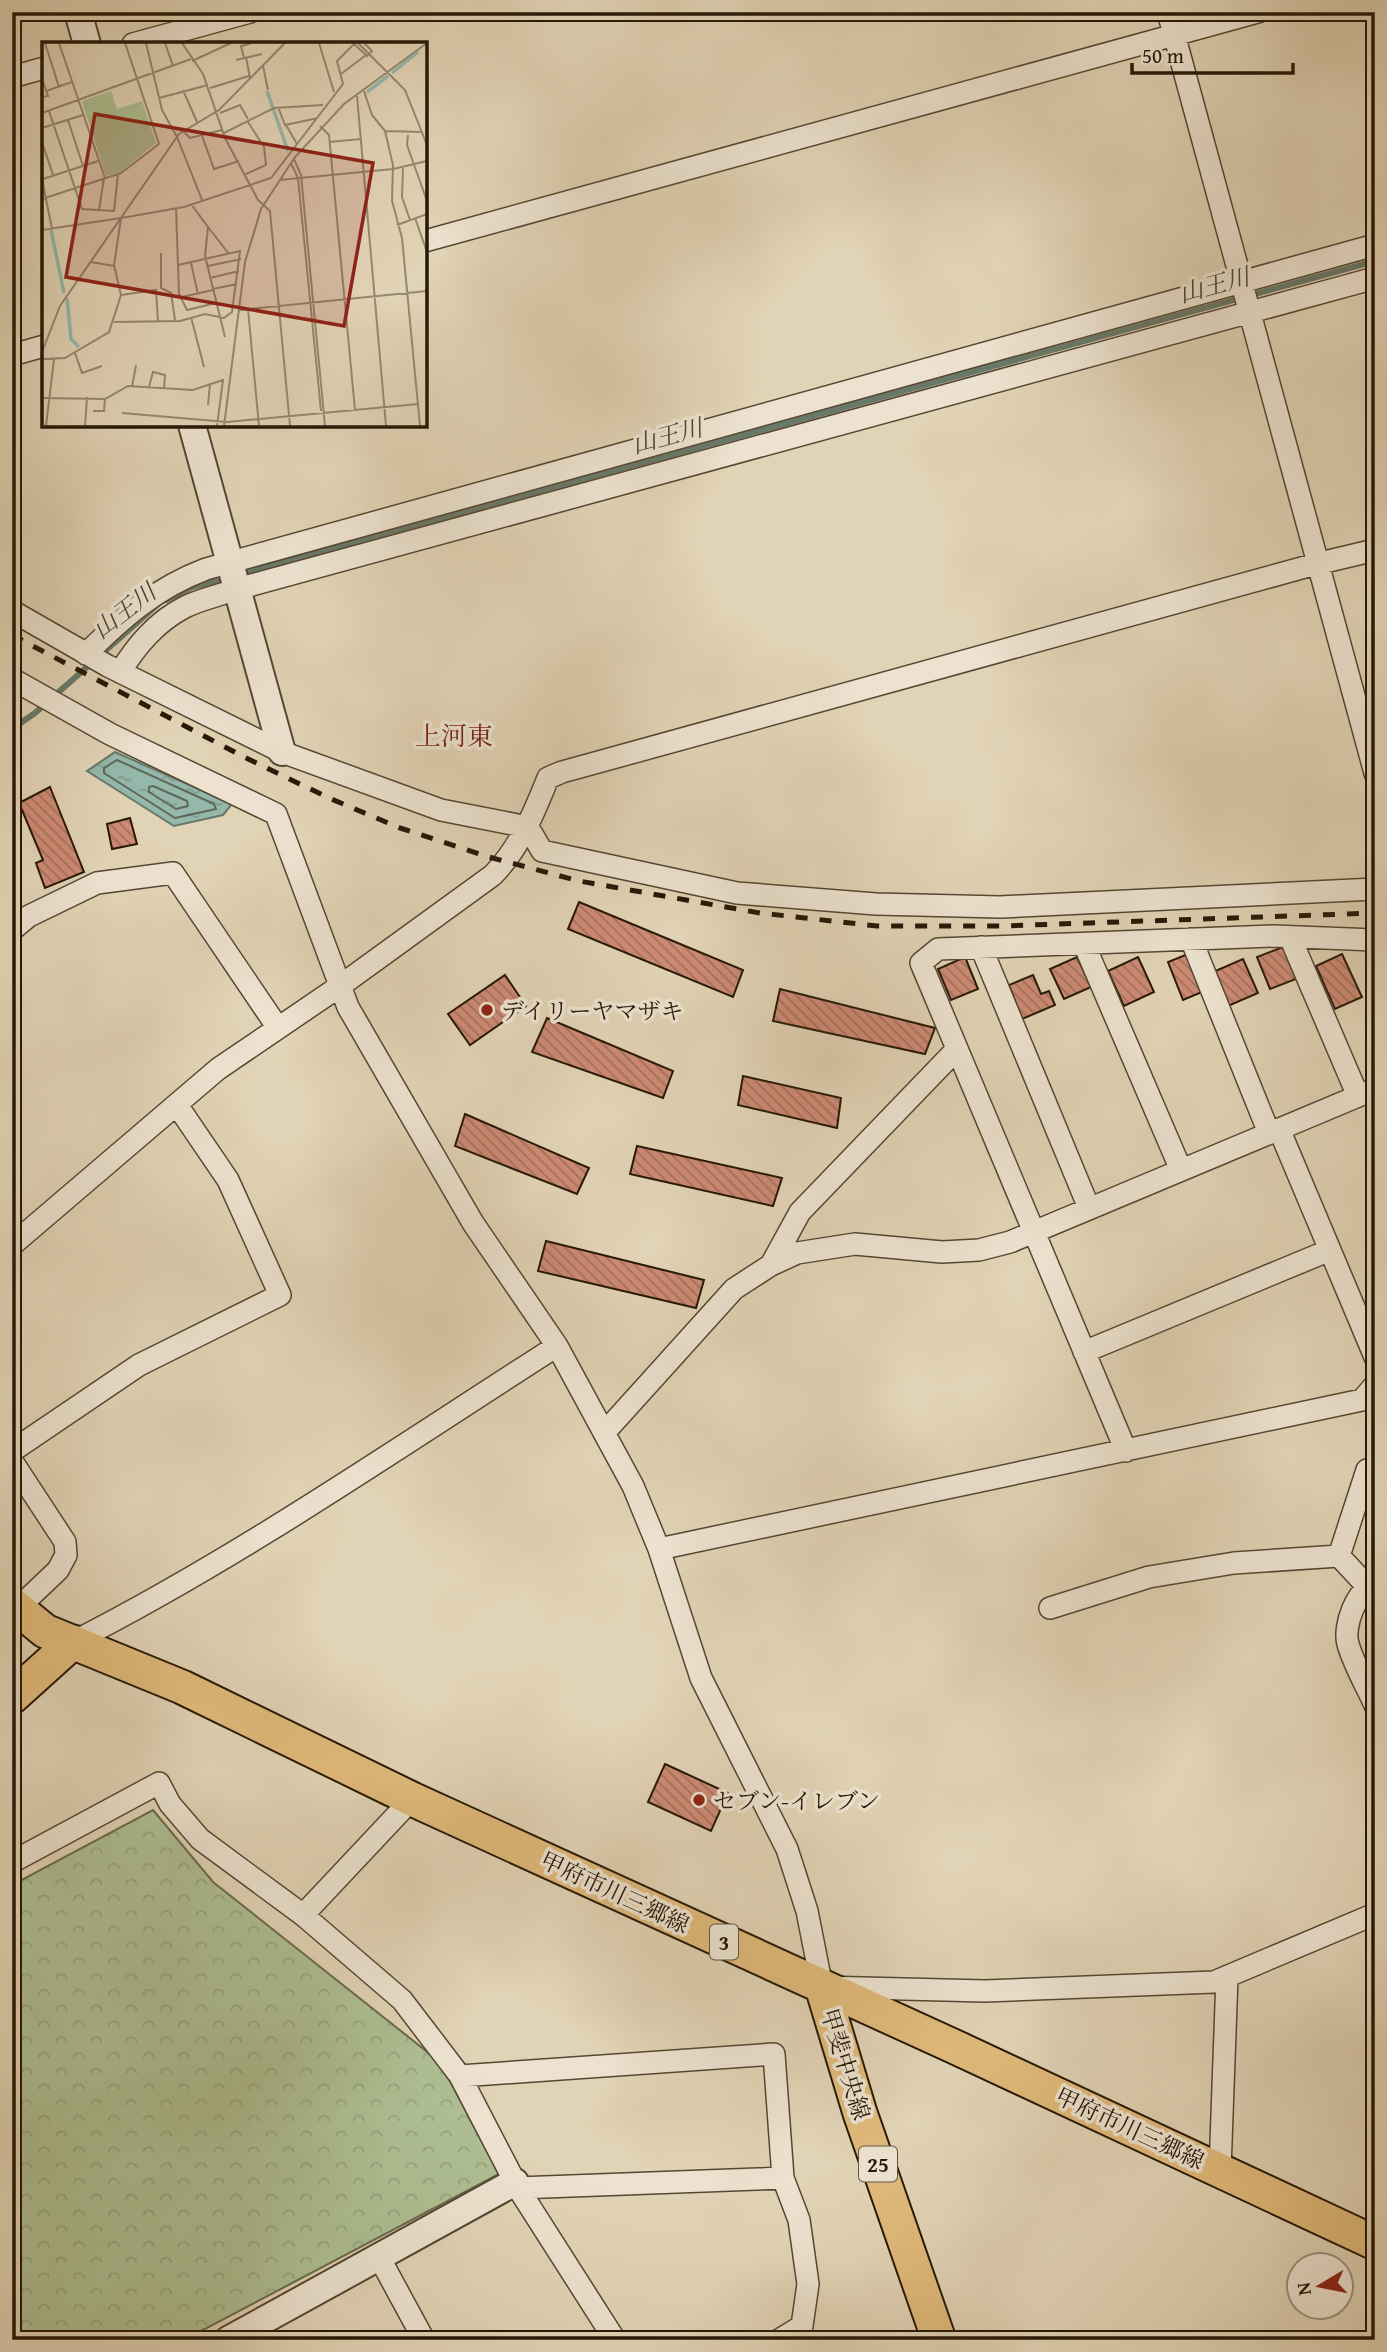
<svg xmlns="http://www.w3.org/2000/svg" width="1387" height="2352" viewBox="0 0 1387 2352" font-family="'Gentium Book Plus','Noto Serif JP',serif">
<defs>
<pattern id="park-crowns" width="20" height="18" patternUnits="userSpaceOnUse" patternTransform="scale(1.75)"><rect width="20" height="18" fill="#adbe92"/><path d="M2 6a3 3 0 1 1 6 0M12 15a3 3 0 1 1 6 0" fill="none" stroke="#95a37c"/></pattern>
<pattern id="water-ripples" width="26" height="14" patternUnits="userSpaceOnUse" patternTransform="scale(1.75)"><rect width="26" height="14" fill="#94b8ab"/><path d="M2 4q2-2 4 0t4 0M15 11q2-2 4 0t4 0" fill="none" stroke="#7f9d92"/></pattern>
<pattern id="building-back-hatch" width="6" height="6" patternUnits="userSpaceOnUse" patternTransform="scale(1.75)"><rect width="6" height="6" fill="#cd8a74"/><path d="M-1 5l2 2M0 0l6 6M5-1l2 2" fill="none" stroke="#a6705d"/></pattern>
</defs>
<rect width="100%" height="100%" fill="#e1d3b5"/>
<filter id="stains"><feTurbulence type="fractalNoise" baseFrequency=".00286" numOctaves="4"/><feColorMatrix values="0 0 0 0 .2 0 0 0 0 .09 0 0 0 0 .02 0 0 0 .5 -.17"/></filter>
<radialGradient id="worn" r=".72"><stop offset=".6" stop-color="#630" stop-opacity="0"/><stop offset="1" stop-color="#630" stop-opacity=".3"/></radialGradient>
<path fill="url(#park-crowns)" stroke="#6a6b4c" stroke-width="2" d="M 153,1810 L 213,1882 L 440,2062 L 499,2174 L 184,2340 L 12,2340 L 12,1885 Z"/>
<path fill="url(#water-ripples)" stroke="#687869" stroke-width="2" d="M 115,752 L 232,804 L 223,815 L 174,826 L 87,771 Z"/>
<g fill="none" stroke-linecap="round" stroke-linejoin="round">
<path stroke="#5d6859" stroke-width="2" d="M 117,760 L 214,804 L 216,809 L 175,818 L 104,773 L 104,768 Z
M 153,786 L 187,801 L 188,806 L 176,809 L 149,792 L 149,787 Z"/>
<path stroke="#687869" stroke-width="6" d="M 239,574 L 1375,261
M 166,600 L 192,587 L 228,577
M 12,729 L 35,713 L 157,605"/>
</g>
<path fill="url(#building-back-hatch)" stroke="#261807" stroke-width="2" d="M 50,787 L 84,872 L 45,888 L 36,863 L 43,860 L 19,803 Z
M 130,818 L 137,844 L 112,849 L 107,824 Z
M 579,902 L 743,970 L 733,997 L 568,929 Z
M 1283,947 L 1296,979 L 1270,989 L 1257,957 Z
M 1188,954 L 1202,992 L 1183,1000 L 1168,962 Z
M 1342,954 L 1362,997 L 1335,1009 L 1316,966 Z
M 965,957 L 978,989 L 951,1000 L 938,969 Z
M 1077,957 L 1091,987 L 1064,999 L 1050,969 Z
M 1138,957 L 1154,992 L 1124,1006 L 1108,971 Z
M 1243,959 L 1258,993 L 1228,1006 L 1213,972 Z
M 505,975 L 526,1006 L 470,1045 L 448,1014 Z
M 1033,975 L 1041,994 L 1049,991 L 1055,1005 L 1022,1019 L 1009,985 Z
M 780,989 L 935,1028 L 925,1054 L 773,1021 Z
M 547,1018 L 673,1071 L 663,1098 L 532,1052 Z
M 743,1076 L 841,1098 L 837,1128 L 738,1105 Z
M 465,1114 L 589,1168 L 577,1194 L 455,1146 Z
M 637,1146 L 782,1178 L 773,1206 L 630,1174 Z
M 546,1241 L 704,1280 L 696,1308 L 538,1271 Z
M 665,1764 L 728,1793 L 711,1831 L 648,1802 Z"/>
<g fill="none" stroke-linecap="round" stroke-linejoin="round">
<defs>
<path id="minor" d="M 1168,12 L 1375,773
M 133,44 L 250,12
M 12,77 L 44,68
M 425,241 L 1258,12
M 12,355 L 44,346
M 12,611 L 108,666 L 282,752 L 441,810 L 528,827 L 542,851 L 737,893 L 876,904 L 1000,907 L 1375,889
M 86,654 C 123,617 156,588 206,569 L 1375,245
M 120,672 C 137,645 156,622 185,607 C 201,599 221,595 237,589 L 1375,278
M 12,679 L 110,734 L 276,814 L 348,1007 L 473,1223 L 557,1346 L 633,1486 L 659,1549 L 701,1678 L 787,1849 L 807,1911 L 822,1987 L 985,1991 L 1214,1982 L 1375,1914
M 12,930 L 29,916 L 97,883 L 173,873 L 278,1028
M 1290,937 L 1358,1096
M 1191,939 L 1269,1133
M 1084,944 L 1181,1170
M 981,947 L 1089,1208
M 1279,1129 L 1375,1357
M 12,1245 L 218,1069 L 340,986 L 493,875 C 520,847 534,813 548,778 L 562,772 L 1316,564 L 1375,550
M 771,1265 L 800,1212 L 957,1049
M 1084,1352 L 1330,1250
M 604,1433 L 734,1289 L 771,1265 L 797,1253 L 855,1244 L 942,1252 L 979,1250 L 1010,1242 L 1375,1089
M 12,1451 L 139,1365 L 280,1295 L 228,1180 L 177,1105
M 1126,1451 L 921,963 L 938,949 L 1274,936 L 1375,940
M 12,1461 L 65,1542 L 66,1555 L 58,1570 L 17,1609
M 659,1549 L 1362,1400 L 1375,1385
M 1339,1556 L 1367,1586
M 1375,1585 C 1356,1589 1343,1627 1348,1644 C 1354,1665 1366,1685 1375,1705
M 1050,1608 L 1149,1577 L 1234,1563 L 1339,1556 L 1367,1470 L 1375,1467
M 73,1642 C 240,1557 399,1447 557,1346
M 12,1862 L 159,1783 L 170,1804 L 200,1839 L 303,1915 L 402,2000 L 460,2076 L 518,2188 L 615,2340
M 303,1915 L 412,1799
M 460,2076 L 774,2054 L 783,2178 L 799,2220 L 808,2284 L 802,2326 L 779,2340
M 1220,2170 L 1227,1977
M 518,2188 L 783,2178
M 379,2257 L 424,2340"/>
<path id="tertiary" d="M 78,12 L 87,44
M 192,425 L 282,752
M 228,2340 L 515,2182"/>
<path id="primary" d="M 12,1604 L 45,1631 L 182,1687 L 412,1799 L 953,2046 L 1375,2243
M 12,1697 L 73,1642
M 822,1987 L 860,2113 L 939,2340"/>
</defs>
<use href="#minor" stroke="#554732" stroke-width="24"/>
<use href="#tertiary" stroke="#554732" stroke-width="30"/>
<use href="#primary" stroke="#261807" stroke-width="37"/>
<use href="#minor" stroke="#ece2cf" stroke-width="21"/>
<use href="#tertiary" stroke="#ece2cf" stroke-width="26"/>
<use href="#primary" stroke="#e0ba7a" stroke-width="33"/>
<path stroke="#261807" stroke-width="5" stroke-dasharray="12 12" stroke-linecap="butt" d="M 12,635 L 244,757 L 329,798 L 400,828 L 489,857 L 579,881 L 760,913 L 877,926 L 1001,926 L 1375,913"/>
</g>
<g fill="#8f2418" stroke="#ece2cf" stroke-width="2.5">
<circle cx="487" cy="1010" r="7"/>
<circle cx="699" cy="1800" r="7"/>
</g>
<g text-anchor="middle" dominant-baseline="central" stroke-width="7" stroke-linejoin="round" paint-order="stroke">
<g fill="#ece2cf" stroke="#615543" stroke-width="2">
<rect x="710" y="1924.5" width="28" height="35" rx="5"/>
<rect x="859" y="2146.5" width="38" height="35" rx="5"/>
</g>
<g font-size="21" font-weight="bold" fill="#261807">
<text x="724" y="1942">3</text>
<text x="878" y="2164">25</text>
</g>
<g font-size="23" fill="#261807" stroke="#ece2cf" text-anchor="start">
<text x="501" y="1010">デイリーヤマザキ</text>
<text x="713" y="1800">セブン-イレブン</text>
</g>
<g font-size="23" fill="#261807" stroke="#ece2cf">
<text transform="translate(615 1892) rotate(25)">甲府市川三郷線</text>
<text transform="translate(846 2064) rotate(73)">甲斐中央線</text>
<text transform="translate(1130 2128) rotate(25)">甲府市川三郷線</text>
</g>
<g font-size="24" font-style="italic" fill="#474838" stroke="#ece2cf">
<text transform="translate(1214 285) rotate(-15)">山王川</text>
<text transform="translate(667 436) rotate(-15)">山王川</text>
<text transform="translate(124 611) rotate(-38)">山王川</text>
</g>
<g font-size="26" fill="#7a1f14" stroke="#ece2cf">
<text x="454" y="735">上河東</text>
</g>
</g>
<g transform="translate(42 42)">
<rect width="385" height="385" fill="#e1d3b5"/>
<path d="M 69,49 L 75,67 L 100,59 L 114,101 L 78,130 L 64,134 L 40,59 Z" fill="#adbe92"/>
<path fill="none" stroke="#94b8ab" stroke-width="3.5" d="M 350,31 L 376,10M 225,49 L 246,109M 325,50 L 346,34M 9,188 L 22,251M 25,256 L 29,297 L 37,305"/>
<path fill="none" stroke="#96886f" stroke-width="2" d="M 3,1 L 17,45M 17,1 L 63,136M 104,1 L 120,68 L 135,95M 123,1 L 131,24M 140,1 L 161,32 L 183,96 L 216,158 L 228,169 L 248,384M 277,1 L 292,50M 311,1 L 325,14 L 330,9 L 322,1M 316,1 L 363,48 L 385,103M 204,15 L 208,36M 202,16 L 199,4 L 210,1M 194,18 L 220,12M 150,19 L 189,1M 221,24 L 226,48M 299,32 L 324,13M 0,37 L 6,54 L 0,55M 168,46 L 207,34M 141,48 L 155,80M 4,49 L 30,40M 322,49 L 330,73 L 343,89 L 351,123 L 350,159 L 360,196 L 378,384M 315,54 L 344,384M 117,56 L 166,43M 236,65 L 243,83 L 276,76M 7,69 L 40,167 L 72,169 L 76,132M 0,71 L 149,17M 178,71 L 198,63 L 206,77M 26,78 L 41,124M 244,83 L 255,102M 278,84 L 287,93 L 313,368M 0,86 L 41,73M 141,89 L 148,96 L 180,88M 343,89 L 380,90M 159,91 L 172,127 L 197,119M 182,91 L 232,66 L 281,63M 366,93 L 365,103 L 385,159M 135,95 L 160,158M 0,100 L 11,133M 287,100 L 319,97M 252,117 L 259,133 L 283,384M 249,121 L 256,136 L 279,369M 361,126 L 360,155 L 368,178M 204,132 L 224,123 L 222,105 L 206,80M 0,137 L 10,187M 1,137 L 56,119M 237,138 L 351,127 L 385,119M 0,157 L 79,131 L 117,102 L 83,1M 149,162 L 166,185 L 163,214 L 183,295M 134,166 L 137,252 L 145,268 L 174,261M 57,168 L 62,136M 373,176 L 385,210M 355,183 L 385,172M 166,185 L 187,212M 0,188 L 79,176M 119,211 L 119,246 L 129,251 L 133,278M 49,220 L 72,224M 149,221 L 156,252M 166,224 L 199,217M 168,236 L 197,229M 171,247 L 195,242M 79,253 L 114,248 L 116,280M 140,255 L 171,248M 206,267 L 217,384M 197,268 L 385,249M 149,275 L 162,325M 72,280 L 138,279 L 163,272 L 182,276 L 190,270 L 198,209 L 136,223M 0,310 L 18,264 L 137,92 L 177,68 L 243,1M 33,311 L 40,331 L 60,324M 0,317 L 23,316 L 67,290 L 79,253 L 72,223 L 79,176 L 142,165 L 229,136 L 301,42 L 295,19 L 313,1M 90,345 L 94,323M 107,345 L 111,330 L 123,333 L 122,346M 0,356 L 63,357 L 86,344 L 151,348 L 181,338 L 175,384M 166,363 L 168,342M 51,369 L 62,369 L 63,357M 80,371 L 185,380 L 376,362M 4,384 L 12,317M 43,384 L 45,355M 182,384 L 203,220 L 219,167 L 253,115 L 302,62 L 385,1"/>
<path fill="#8f2418" fill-opacity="0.15" stroke="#8f2418" stroke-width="3.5" d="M 53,72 L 331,121 L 302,284 L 24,235 Z"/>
<rect width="385" height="385" fill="none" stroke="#261807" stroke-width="3.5"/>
</g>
<rect width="1387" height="2352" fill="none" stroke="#e1d3b5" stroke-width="42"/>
<rect x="14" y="14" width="1359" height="2324" fill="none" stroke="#261807" stroke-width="3.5"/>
<rect x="21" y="21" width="1345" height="2310" fill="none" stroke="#261807" stroke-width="2"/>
<g transform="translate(1320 2286) rotate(260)"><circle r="33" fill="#ece2cf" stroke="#9d917f" stroke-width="2"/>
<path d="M0-5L12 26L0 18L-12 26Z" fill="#8f2418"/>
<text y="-10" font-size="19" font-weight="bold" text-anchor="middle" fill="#261807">N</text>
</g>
<path d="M1132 63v10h161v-10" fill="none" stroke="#261807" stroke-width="3.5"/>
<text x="1142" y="63" font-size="21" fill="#261807" stroke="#ece2cf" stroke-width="5" paint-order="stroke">50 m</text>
<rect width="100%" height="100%" filter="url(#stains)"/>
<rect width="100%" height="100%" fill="url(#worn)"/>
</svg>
